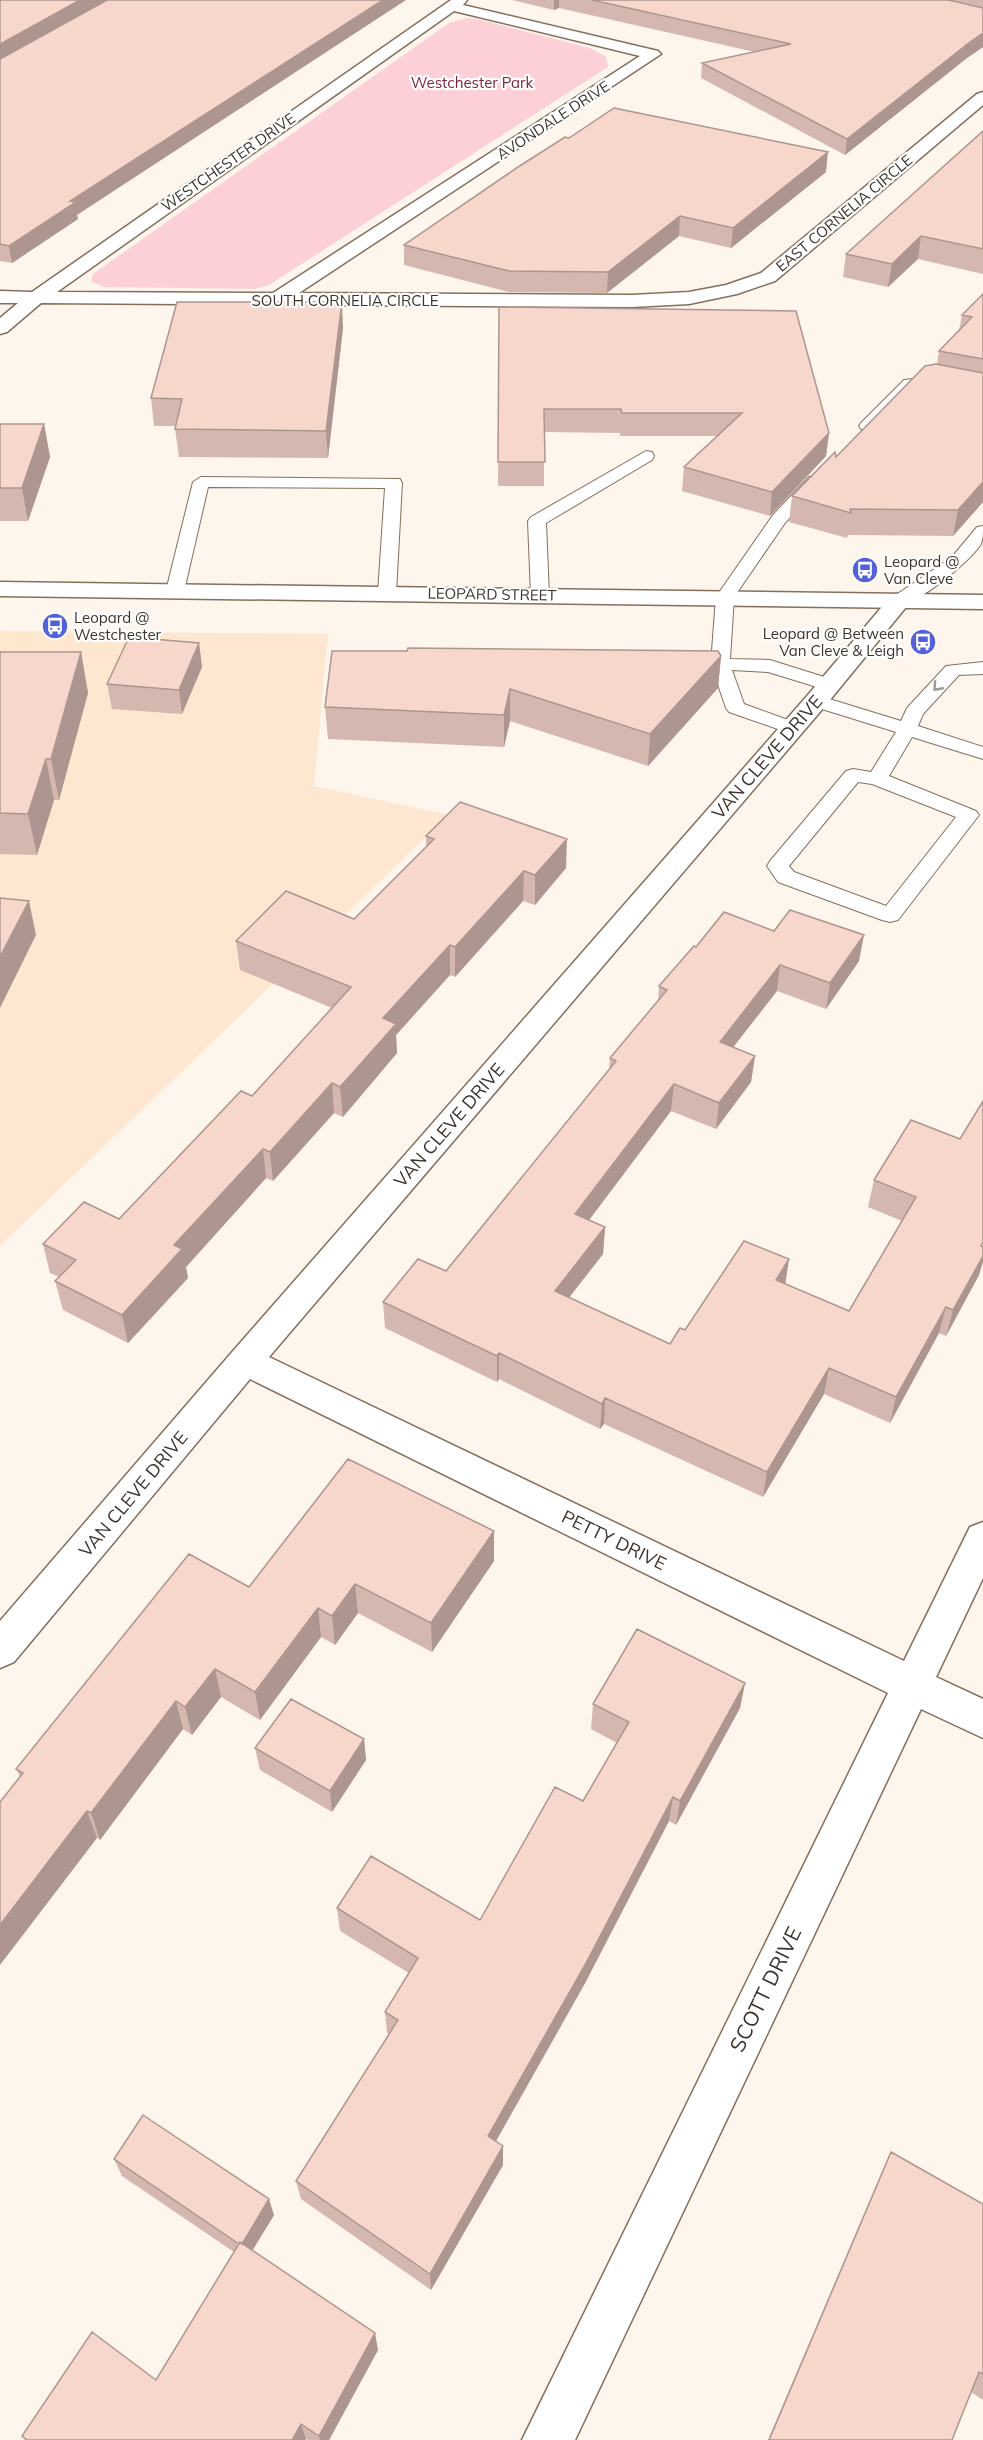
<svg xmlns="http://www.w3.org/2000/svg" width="983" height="2440" viewBox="0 0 983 2440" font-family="Mulish,sans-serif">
<rect width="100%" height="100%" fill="#fef5ec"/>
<path fill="#fde7d0" d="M 0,631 L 328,634 L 314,786 L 449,815 L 0,1246 Z"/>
<path fill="#fdcfd7" d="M 467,18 L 481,20 L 590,48 L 606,57 L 608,67 L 269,285 L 255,289 L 104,287 L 91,281 L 93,274 L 449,23 Z"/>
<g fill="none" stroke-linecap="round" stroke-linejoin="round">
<defs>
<path id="lane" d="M 933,377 L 983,387 L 983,397 L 933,387 L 914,388 L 873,429 L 861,429 L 859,426 L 861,423 L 904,380 Z
M 646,451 L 652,452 L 654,456 L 652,460 L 546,523 L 549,595 L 546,599 L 534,599 L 531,595 L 528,521 L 531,517 Z
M 815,476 L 823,481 L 785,523 L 734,597 L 730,659 L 770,660 L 837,681 L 840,685 L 837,689 L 830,691 L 768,672 L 732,670 L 744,704 L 799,724 L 802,728 L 799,732 L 792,734 L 729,712 L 726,708 L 711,664 L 716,597 L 773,515 L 809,477 Z
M 201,477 L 400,479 L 402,483 L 396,593 L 393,597 L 381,597 L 378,593 L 385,488 L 208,487 L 184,591 L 181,595 L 169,595 L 166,591 L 193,482 Z
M 983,526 C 983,532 983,539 981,544 C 970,562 912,610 893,605 L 890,601 L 893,597 L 952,557 L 977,527 Z
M 983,662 L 983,674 L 959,675 L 923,714 L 918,726 L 983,747 L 983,759 L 912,737 L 889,776 L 976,811 L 979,815 L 898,920 L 890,922 L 882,920 L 778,882 L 767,866 L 770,861 L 846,771 L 853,769 L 871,772 L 896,732 L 809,705 L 806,701 L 809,697 L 823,697 L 901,721 L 907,708 L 946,666 ZM 858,782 L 872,784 L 956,817 L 886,906 L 794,872 L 789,866 Z"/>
<path id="street" d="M 451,0 L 467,0 L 463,5 L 658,51 L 661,54 L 299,293 L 632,295 L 689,292 L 726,285 L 761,273 L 977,94 L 983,92 L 983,105 L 775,281 L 737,294 L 689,304 L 632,307 L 41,303 L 7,332 L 0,334 L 0,318 L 18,303 L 0,303 L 0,291 L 32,292 ZM 454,11 L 640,56 L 273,293 L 57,292 Z
M 899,594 L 907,596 L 911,601 L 825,706 L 269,1357 L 904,1661 L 970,1527 L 983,1522 L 983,1578 L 936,1677 L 983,1699 L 983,1738 L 921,1709 L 575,2440 L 522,2440 L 888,1693 L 250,1379 L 14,1662 L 0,1668 L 0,1621 L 233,1351 L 807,696 L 891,596 Z"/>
<path id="secondary" d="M 0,582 L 983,595 L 983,609 L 0,596 Z"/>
</defs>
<use href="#lane" stroke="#83705c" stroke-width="2"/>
<use href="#street" stroke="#83705c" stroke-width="3"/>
<use href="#secondary" stroke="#83705c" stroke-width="3"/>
<use href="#lane" fill="#fff" fill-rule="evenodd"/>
<use href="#street" fill="#fff" fill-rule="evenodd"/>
<use href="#secondary" fill="#fff" fill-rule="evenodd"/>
</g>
<path fill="#d4b8af" d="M 0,0 L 77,215 L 78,219 L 12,263 L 0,261 Z
M 512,0 L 983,0 L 983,47 L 967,58 L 845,155 L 701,78 L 702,63 L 755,52 L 559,8 L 554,10 Z
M 983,131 L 983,274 L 918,259 L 888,287 L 843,277 L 846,254 Z
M 826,172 L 731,248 L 679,236 L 607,293 L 509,292 L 404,265 L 404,245 Z
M 983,294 L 983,502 L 953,536 L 848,535 L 847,538 L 789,522 L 792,496 L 937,364 L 939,351 L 959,331 L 962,315 Z
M 499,307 L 829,433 L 826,456 L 770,516 L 682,491 L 684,467 L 717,436 L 620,436 L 620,433 L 544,432 L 544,486 L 498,486 Z
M 343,328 L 328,458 L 179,457 L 175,429 L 176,426 L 154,426 L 151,398 Z
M 0,424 L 44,424 L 50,457 L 28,521 L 0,521 Z
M 199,643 L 202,667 L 182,714 L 112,709 L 107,684 Z
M 0,652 L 81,652 L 88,693 L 59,800 L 54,800 L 37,855 L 0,854 Z
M 721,656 L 718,688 L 648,766 L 510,721 L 504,747 L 328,739 L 325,707 Z
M 426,836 L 566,868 L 535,905 L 523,901 L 455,977 L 450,975 L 396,1035 L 397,1053 L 343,1117 L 334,1113 L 273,1181 L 266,1178 L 186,1267 L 188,1278 L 128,1343 L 63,1310 L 55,1281 L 59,1277 L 50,1273 L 43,1244 L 119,1219 L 252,1096 L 332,1008 L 240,970 L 236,941 L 354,919 L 426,847 Z
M 774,931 L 859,961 L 826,1009 L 777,991 L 733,1047 L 755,1056 L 751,1082 L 716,1129 L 671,1111 L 589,1220 L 605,1227 L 603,1254 L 569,1297 L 670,1344 L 685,1330 L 785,1284 L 849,1311 L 902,1221 L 868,1207 L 874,1180 L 911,1120 L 979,1275 L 946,1336 L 939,1333 L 890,1423 L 824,1394 L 763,1497 L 604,1424 L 600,1429 L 499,1379 L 497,1382 L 385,1328 L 383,1302 L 446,1271 L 609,1070 L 610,1058 L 658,1001 L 659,986 L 696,947 Z
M 494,1531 L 494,1561 L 432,1652 L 358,1613 L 335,1645 L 321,1637 L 260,1720 L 221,1697 L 192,1735 L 183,1729 L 100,1840 L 20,1777 L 16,1769 L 249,1587 Z
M 745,1683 L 740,1708 L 676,1825 L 669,1821 L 584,1985 L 496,2141 L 503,2146 L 503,2165 L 431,2290 L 301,2199 L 296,2181 L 389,2034 L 387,2033 L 385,2012 L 409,1973 L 340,1931 L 337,1908 L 480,1920 L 583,1801 L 617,1743 L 591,1729 L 593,1704 Z
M 364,1739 L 366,1760 L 332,1812 L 260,1770 L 255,1748 Z
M 891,2152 L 983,2204 L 983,2400 L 971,2392 L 952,2440 L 768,2440 L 881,2174 Z
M 114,2159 L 274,2215 L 252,2251 L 378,2350 L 329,2440 L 308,2440 L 306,2439 L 305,2440 L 25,2440 L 22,2436 L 156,2380 L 234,2252 L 122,2176 Z"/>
<path fill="#ad968f" d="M 80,0 L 108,0 L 0,60 L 0,44 Z
M 383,0 L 406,0 L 77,215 L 78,219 L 12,263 L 9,246 L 70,201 Z
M 554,0 L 559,0 L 559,8 L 554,10 Z
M 983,33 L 983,47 L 967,58 L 845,155 L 847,139 L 970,42 Z
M 828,152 L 826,172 L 731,248 L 733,228 Z
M 680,216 L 679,236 L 607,293 L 608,272 Z
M 921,236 L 918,259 L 888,287 L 892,264 Z
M 342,302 L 343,328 L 328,458 L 326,431 Z
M 44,424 L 50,457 L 28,521 L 22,488 Z
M 829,433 L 826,456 L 770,516 L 772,492 Z
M 983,482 L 983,502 L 953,536 L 958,510 Z
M 199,643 L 202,667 L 182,714 L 179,690 Z
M 81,652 L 88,693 L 59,800 L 51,759 Z
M 721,656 L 718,688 L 648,766 L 650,734 Z
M 510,689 L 510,721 L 504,747 L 504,715 Z
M 46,759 L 54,800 L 37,855 L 28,814 Z
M 567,839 L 566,868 L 535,905 L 535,875 Z
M 524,871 L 523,901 L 455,977 L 455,947 Z
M 29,901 L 36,935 L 0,1008 L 0,957 Z
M 864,935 L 859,961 L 826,1009 L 830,983 Z
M 450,945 L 450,975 L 396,1035 L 397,1053 L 343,1117 L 340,1087 L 383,1018 Z
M 780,965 L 777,991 L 717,1068 L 720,1042 Z
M 755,1056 L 751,1082 L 716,1129 L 719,1103 Z
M 332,1083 L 334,1113 L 273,1181 L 270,1152 Z
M 674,1084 L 671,1111 L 574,1240 L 575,1214 Z
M 263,1149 L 266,1178 L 186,1267 L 188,1278 L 128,1343 L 122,1315 L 174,1245 Z
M 605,1227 L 603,1254 L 554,1317 L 555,1291 Z
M 983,1256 L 983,1262 L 979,1275 L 946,1336 L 953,1310 Z
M 789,1259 L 785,1286 L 776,1280 Z
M 946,1307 L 939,1333 L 890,1423 L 896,1397 Z
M 499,1353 L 499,1379 L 497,1382 L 497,1356 Z
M 829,1368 L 824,1394 L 763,1497 L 767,1472 Z
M 605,1398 L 604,1424 L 600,1429 L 602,1404 Z
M 494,1531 L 494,1561 L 432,1652 L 431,1623 Z
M 355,1584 L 358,1613 L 335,1645 L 332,1616 Z
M 318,1608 L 321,1637 L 260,1720 L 255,1692 Z
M 215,1669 L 221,1697 L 192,1735 L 185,1707 Z
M 745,1683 L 740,1708 L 676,1825 L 680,1801 Z
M 176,1701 L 183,1729 L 100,1840 L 91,1813 Z
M 364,1739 L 366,1760 L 332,1812 L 330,1791 Z
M 673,1797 L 669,1821 L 584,1985 L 488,2155 L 488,2136 Z
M 87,1811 L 97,1838 L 0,1965 L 0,1925 Z
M 503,2146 L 503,2165 L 431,2290 L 430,2274 Z
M 269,2199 L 274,2215 L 246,2261 L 241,2245 Z
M 375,2333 L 378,2350 L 329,2440 L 320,2440 L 319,2436 Z
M 301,2424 L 306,2439 L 305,2440 L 292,2440 Z"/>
<path fill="#f7d6cc" stroke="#ad968f" stroke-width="1.5" d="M 0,0 L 80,0 L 0,44 Z
M 107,0 L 383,0 L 70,201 L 76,202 L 9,246 L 0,244 L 0,59 Z
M 592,0 L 949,0 L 983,8 L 983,33 L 970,42 L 847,139 L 702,63 L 791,44 Z
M 614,108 L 828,152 L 733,228 L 680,216 L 608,272 L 509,271 L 404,245 L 518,167 L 565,137 L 569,138 Z
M 983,131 L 983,249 L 921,236 L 892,264 L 846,254 Z
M 983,294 L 983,359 L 939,351 L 972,317 L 962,315 Z
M 177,302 L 342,302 L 326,431 L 175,429 L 182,399 L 151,398 Z
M 499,307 L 796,311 L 829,433 L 772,492 L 684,467 L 742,413 L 622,413 L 621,409 L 544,409 L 545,462 L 498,462 Z
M 936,364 L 983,373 L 983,482 L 958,510 L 850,509 L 851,513 L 792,496 L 835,452 L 836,457 L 925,366 Z
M 0,424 L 44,424 L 22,488 L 0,488 Z
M 129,637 L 199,643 L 179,690 L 107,684 Z
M 408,648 L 718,651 L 721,656 L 650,734 L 510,689 L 504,715 L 325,707 L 332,651 L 407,651 Z
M 0,652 L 81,652 L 51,759 L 46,759 L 28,814 L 0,813 Z
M 460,802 L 567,839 L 535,875 L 524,871 L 455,947 L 450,945 L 383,1018 L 396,1024 L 340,1087 L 332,1083 L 270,1152 L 263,1149 L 174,1245 L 182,1249 L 122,1315 L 55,1281 L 76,1260 L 43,1244 L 84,1202 L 119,1219 L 241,1091 L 252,1096 L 351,987 L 236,941 L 286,891 L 354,919 L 434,839 L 426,836 Z
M 0,898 L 29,901 L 0,957 Z
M 790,910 L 864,935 L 830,983 L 780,965 L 720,1042 L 755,1056 L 719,1103 L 674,1084 L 575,1214 L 605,1227 L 555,1291 L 670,1344 L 680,1328 L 685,1330 L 744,1241 L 789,1259 L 776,1280 L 849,1311 L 916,1197 L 874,1180 L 911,1120 L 960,1139 L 983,1101 L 983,1242 L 981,1246 L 983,1247 L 983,1256 L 953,1310 L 946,1307 L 896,1397 L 829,1368 L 767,1472 L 605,1398 L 602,1404 L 499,1353 L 497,1356 L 383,1302 L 418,1259 L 446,1271 L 616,1061 L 610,1058 L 667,990 L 659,986 L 694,946 L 696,947 L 724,912 L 774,931 Z
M 348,1459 L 494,1531 L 431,1623 L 355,1584 L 332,1616 L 318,1608 L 255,1692 L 215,1669 L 185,1707 L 176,1701 L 91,1813 L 87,1811 L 0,1925 L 0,1802 L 23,1773 L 16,1769 L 189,1554 L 249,1587 Z
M 637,1629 L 745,1683 L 680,1801 L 673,1797 L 586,1963 L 488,2136 L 503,2146 L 430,2274 L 296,2181 L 398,2020 L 385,2012 L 418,1958 L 337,1908 L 371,1856 L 480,1920 L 555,1787 L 583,1801 L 629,1722 L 593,1704 Z
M 291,1699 L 364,1739 L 330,1791 L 255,1748 Z
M 143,2115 L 269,2199 L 242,2244 L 240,2242 L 239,2244 L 114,2159 Z
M 891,2152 L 983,2204 L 983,2374 L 979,2372 L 952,2440 L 769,2440 Z
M 240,2242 L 375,2333 L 319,2436 L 301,2424 L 292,2440 L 27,2440 L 22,2436 L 92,2332 L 156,2380 Z"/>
<defs><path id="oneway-chevron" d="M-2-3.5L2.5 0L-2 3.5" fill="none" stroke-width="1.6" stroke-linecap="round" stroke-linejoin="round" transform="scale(1.5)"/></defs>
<use stroke="#9e9995" href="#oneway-chevron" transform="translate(937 687) rotate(132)"/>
<defs>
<symbol id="bus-disc" viewBox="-11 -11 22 22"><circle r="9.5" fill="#5462d8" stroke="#fff"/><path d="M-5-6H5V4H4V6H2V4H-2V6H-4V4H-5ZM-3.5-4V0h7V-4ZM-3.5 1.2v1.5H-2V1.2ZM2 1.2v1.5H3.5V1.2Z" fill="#fff"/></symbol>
</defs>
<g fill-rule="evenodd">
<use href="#bus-disc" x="850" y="555" width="30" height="30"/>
<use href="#bus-disc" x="40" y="611" width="30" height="30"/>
<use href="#bus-disc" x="908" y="627" width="30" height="30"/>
</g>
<g text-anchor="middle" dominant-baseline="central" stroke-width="4.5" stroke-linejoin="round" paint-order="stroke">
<g font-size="15" fill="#802340" stroke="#fff">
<text x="472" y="82">Westchester Park</text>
</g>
<g font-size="15" fill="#3c332b" stroke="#fff">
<text transform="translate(553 120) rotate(-33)">AVONDALE DRIVE</text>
<text transform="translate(228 162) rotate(-35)">WESTCHESTER DRIVE</text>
<text transform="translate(844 213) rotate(-40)">EAST CORNELIA CIRCLE</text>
<text x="345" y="300">SOUTH CORNELIA CIRCLE</text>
<text transform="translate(492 594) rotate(1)">LEOPARD STREET</text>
</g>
<g font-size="15" fill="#3c332b" stroke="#fff" text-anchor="start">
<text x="884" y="561">Leopard @<tspan x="884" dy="17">Van Cleve</tspan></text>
<text x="74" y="617">Leopard @<tspan x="74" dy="17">Westchester</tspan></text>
<text x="904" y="633" text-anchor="end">Leopard @ Between<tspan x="904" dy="17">Van Cleve &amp; Leigh</tspan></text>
</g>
<g font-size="18" fill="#3c332b" stroke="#fff">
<text transform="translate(767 757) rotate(-49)">VAN CLEVE DRIVE</text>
<text transform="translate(449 1125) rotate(-49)">VAN CLEVE DRIVE</text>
<text transform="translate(133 1494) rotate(-50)">VAN CLEVE DRIVE</text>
<text transform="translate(614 1540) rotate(26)">PETTY DRIVE</text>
</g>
<g font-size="21" fill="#3c332b" stroke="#fff">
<text transform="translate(765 1989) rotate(-64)">SCOTT DRIVE</text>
</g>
</g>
</svg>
